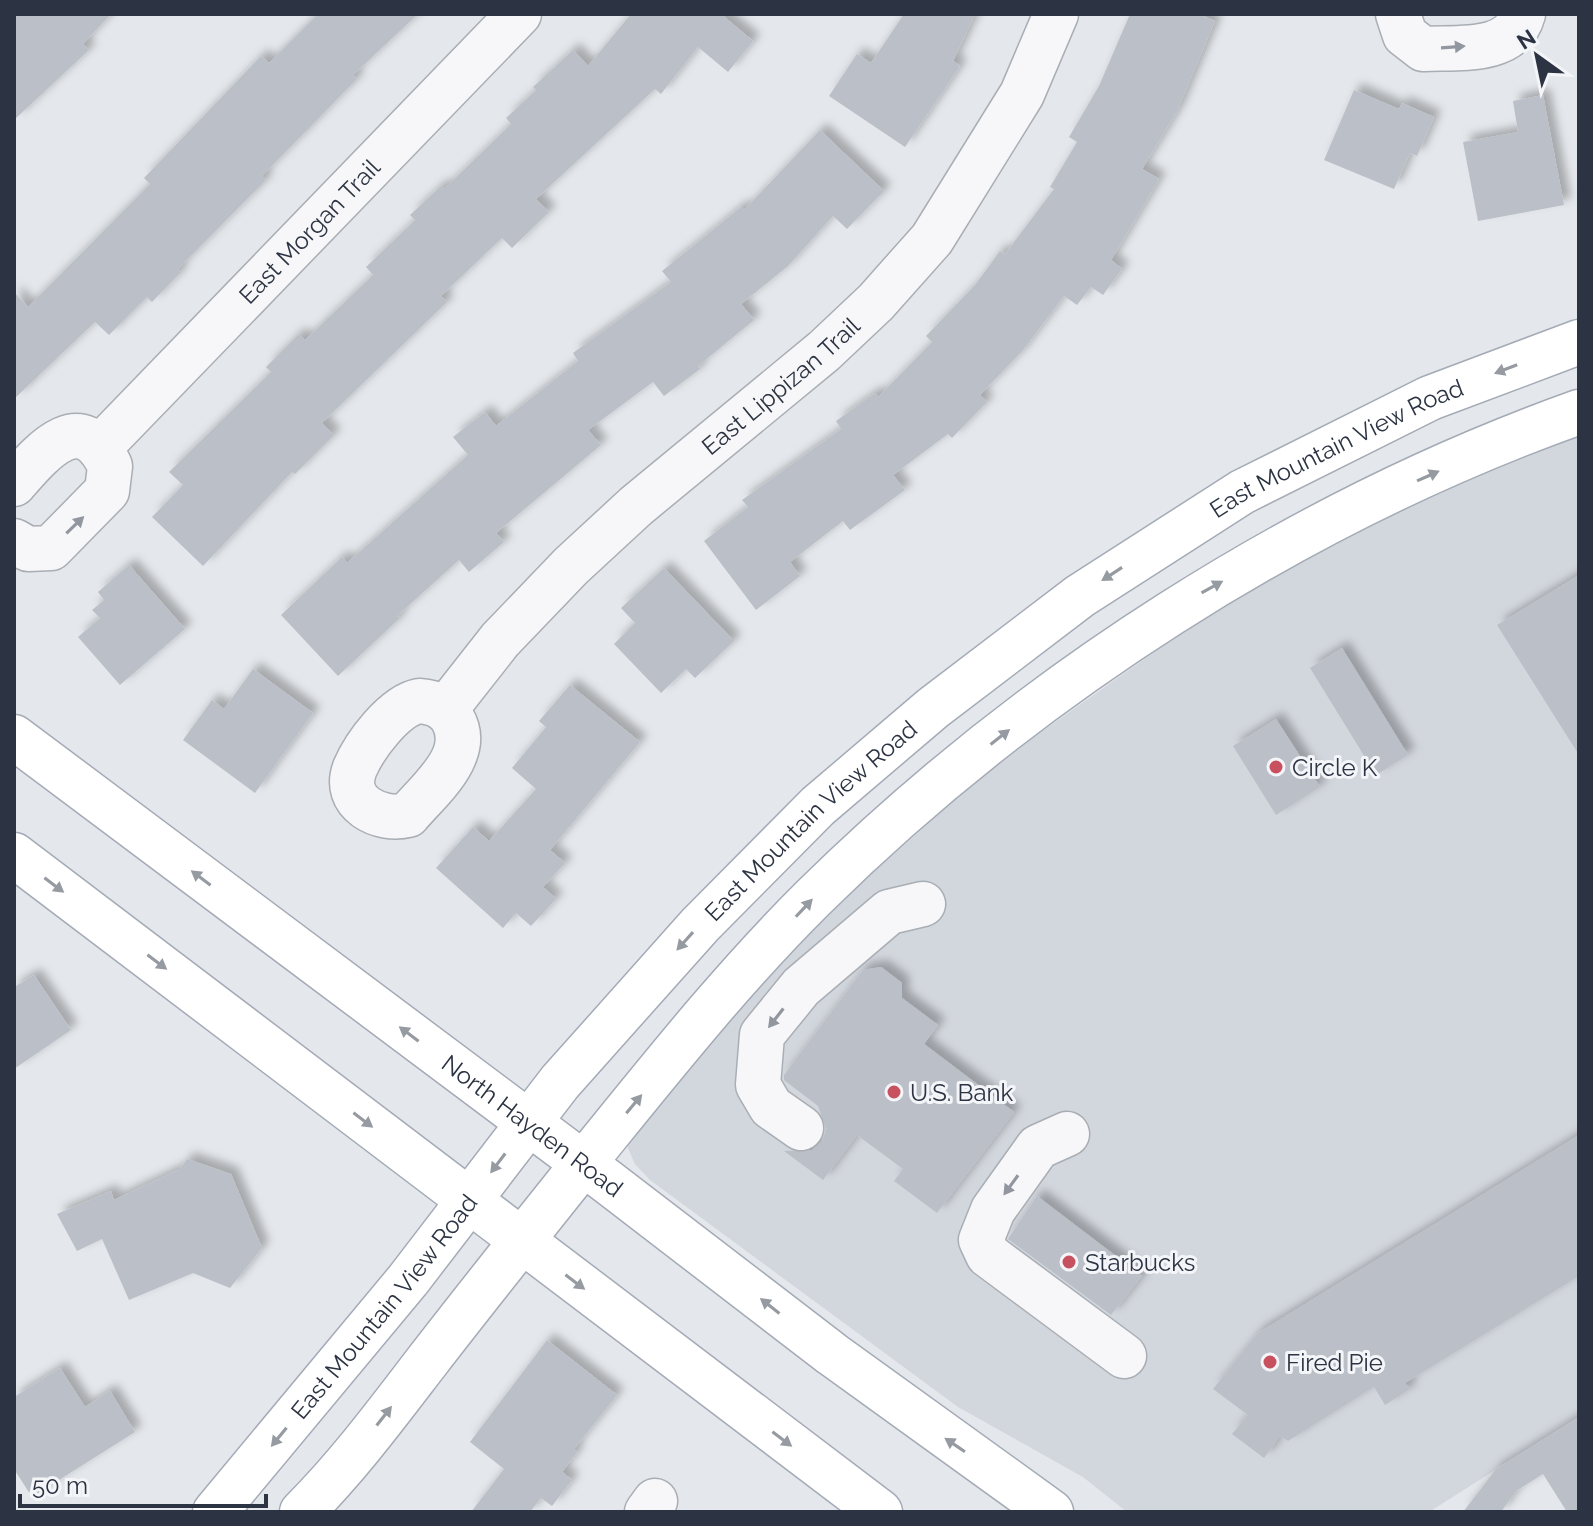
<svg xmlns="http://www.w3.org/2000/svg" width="1593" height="1526" viewBox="0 0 1593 1526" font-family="Raleway,sans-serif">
<defs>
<filter id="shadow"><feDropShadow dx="7" dy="-7" stdDeviation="4" flood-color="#0004"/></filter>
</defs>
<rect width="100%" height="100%" fill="#e4e7eb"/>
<path fill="#d2d6dd" d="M 1579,434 L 1579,1417 L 1429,1512 L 1127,1512 L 1083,1477 L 958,1407 L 650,1180 L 635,1164 L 627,1146 L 632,1124 L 824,916 L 992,767 L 1153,653 L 1257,585 L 1456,483 Z"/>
<path fill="#bbc0c8" filter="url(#shadow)" d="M 14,14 L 111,14 L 83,44 L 89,50 L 14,120 Z
M 318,14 L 418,14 L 353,75 L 357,79 L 262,176 L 266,180 L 178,269 L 181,272 L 152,302 L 147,297 L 109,335 L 95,322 L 14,399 L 14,292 L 28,307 L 150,184 L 144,178 L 261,56 L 269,63 Z
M 631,14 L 721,14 L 753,41 L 728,72 L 698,47 L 661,94 L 655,89 L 536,199 L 549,212 L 512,248 L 502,238 L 441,296 L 447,302 L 322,423 L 334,435 L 295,474 L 292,472 L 203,566 L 152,517 L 183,485 L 169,472 L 271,372 L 266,367 L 299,334 L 305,340 L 373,275 L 366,267 L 415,220 L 410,215 L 441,186 L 444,189 L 511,124 L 506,118 L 536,90 L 533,87 L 573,50 L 588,66 Z
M 904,14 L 975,14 L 953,61 L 960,66 L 905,147 L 829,96 L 857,54 L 871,63 Z
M 1130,14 L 1199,14 L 1215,21 L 1177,111 L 1142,169 L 1159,179 L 1111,260 L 1122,269 L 1103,295 L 1091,287 L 1077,305 L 1064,296 L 1023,350 L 980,395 L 987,402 L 952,438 L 948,434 L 893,475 L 905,490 L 850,530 L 843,521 L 790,562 L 800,576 L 756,610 L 704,541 L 748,507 L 742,500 L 841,429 L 836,421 L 875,393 L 878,397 L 932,342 L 926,336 L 975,285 L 1000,251 L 1005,254 L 1054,189 L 1050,187 L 1077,142 L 1069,137 L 1099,86 Z
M 1354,90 L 1399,109 L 1402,103 L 1434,117 L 1417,156 L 1410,153 L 1394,189 L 1324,160 Z
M 1543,95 L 1564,205 L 1478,221 L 1463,142 L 1518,132 L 1513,101 Z
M 820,130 L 884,191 L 847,229 L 833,216 L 788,266 L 741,304 L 754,320 L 698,366 L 700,369 L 664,396 L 653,382 L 588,430 L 601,445 L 496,533 L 504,542 L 469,572 L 459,560 L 397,616 L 400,618 L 338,676 L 281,615 L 342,557 L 347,563 L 468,455 L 453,437 L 485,412 L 496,426 L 578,361 L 573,353 L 671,282 L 662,271 L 741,207 L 744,210 Z
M 129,565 L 185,629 L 120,685 L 78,637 L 100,618 L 92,610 L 104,600 L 98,592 Z
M 664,568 L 734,641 L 695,678 L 686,669 L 661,693 L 614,644 L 635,623 L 621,608 Z
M 1579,575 L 1579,755 L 1497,625 Z
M 1342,648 L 1408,755 L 1376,775 L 1310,668 Z
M 253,669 L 313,713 L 255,793 L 183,740 L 212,700 L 224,709 Z
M 570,685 L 640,742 L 550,850 L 565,863 L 543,887 L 556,899 L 531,926 L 516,913 L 503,928 L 436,868 L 473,827 L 489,841 L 536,789 L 512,768 L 546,727 L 539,721 Z
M 1276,719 L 1320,787 L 1276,815 L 1233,746 Z
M 881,967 L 902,983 L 902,998 L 938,1025 L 924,1044 L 1014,1112 L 937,1213 L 894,1181 L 903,1169 L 857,1135 L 823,1180 L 784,1151 L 812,1150 L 822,1142 L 826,1129 L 818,1106 L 784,1080 L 784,1075 L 863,970 Z
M 34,975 L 71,1030 L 14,1069 L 14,987 Z
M 1579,1135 L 1579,1276 L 1405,1383 L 1410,1389 L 1385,1405 L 1374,1387 L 1288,1441 L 1280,1436 L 1264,1458 L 1232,1434 L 1248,1415 L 1213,1389 L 1258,1333 Z
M 187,1159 L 231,1174 L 262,1248 L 230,1288 L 193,1273 L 129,1300 L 102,1239 L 77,1251 L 57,1214 L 111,1191 L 114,1200 L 180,1169 Z
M 1037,1196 L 1142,1276 L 1111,1315 L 1008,1239 Z
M 547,1340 L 617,1395 L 574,1449 L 577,1452 L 562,1472 L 572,1480 L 552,1506 L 541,1498 L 530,1512 L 471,1512 L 504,1469 L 470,1442 Z
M 60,1368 L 85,1407 L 110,1391 L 135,1432 L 32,1497 L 14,1469 L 14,1397 Z
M 1579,1417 L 1579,1512 L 1567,1512 L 1543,1474 L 1516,1491 L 1501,1512 L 1463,1512 L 1496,1469 Z"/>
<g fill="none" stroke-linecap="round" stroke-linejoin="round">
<defs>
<g id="minor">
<path d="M 1398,14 L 1405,35 L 1423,49 C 1457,47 1512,55 1523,14"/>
<path id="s1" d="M 99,448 L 519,14"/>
<path d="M 14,484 C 41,453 81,404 110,466 L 107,491 L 51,548 L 28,549 L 14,541"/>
<path d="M 419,701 C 432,702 445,706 452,718 C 474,754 430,789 408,815 C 380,822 341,803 355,768 C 365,745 394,706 419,701 Z"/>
<path id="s2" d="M 445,710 L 500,640 L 571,566 L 636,506 L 824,351 L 876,302 L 932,239 L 1022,94 L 1056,14"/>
<path d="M 801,1128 L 771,1107 L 758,1085 L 762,1035 L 801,987 L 889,912 L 923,904"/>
<path d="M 1067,1134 L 1038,1147 L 993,1210 L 981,1240 L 988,1255 L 1124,1356"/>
<path d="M 647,1512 L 655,1501"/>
</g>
<g id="major">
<path id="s3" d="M 14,737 L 608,1182 L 832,1354 L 1051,1512"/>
<path d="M 14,855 L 880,1512"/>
<path id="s4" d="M 215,1512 L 408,1280 L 560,1082 L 700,925 L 818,806 L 933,708 L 1080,596 L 1242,492 L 1430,398 L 1579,342"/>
<path d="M 302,1512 C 349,1465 388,1412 428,1360 C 479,1294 531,1229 583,1164 C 657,1073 731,979 814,897 C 1027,687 1296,513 1579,412"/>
</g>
</defs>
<use href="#minor" stroke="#a9aeb5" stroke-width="47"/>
<use href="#major" stroke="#a4abb6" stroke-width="47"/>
<use href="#minor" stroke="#f7f7f9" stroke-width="44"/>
<use href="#major" stroke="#fff" stroke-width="44"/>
</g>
<defs><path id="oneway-solid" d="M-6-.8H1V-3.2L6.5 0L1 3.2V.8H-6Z" transform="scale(2)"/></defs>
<g fill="#92969e">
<use href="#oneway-solid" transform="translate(1453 47) rotate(-4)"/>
<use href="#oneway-solid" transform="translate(75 525) rotate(-44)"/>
<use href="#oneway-solid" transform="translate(776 1018) rotate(128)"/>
<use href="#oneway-solid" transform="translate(1011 1185) rotate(126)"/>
</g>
<g fill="#969aa1">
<use href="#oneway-solid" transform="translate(1506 369) rotate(159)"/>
<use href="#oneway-solid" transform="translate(1428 476) rotate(-24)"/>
<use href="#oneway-solid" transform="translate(1112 574) rotate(147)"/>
<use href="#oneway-solid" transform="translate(1212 587) rotate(-29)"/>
<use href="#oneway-solid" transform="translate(1000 737) rotate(-38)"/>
<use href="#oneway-solid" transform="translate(201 878) rotate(-143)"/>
<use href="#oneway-solid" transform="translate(54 885) rotate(37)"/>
<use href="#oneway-solid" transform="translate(804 908) rotate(-47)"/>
<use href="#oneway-solid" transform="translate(685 941) rotate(132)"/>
<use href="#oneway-solid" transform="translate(157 962) rotate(37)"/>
<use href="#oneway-solid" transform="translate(409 1034) rotate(-143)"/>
<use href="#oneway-solid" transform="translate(634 1104) rotate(-50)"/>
<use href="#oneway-solid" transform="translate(363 1120) rotate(37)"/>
<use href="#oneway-solid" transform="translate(498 1163) rotate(127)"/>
<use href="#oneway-solid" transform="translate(575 1282) rotate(37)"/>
<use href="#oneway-solid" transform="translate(770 1306) rotate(-142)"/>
<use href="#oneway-solid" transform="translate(384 1416) rotate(-52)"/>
<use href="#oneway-solid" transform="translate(279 1437) rotate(129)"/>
<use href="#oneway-solid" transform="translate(782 1439) rotate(37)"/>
<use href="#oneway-solid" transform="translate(955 1445) rotate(-146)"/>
</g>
<g fill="#c85160" stroke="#f4f5f8" stroke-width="3">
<circle cx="1276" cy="767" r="8"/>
<circle cx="894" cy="1092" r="8"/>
<circle cx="1069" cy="1262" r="8"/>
<circle cx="1270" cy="1362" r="8"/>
</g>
<g text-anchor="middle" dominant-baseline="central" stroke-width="6" stroke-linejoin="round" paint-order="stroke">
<g font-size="24" fill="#2c3443" stroke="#f4f5f8">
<text stroke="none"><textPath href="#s1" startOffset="302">East Morgan Trail</textPath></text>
<text stroke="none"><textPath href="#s2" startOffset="468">East Lippizan Trail</textPath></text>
<text stroke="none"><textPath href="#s4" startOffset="1562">East Mountain View Road</textPath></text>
<text stroke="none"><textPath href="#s4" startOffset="914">East Mountain View Road</textPath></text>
<text stroke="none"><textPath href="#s3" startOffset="648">North Hayden Road</textPath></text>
<text stroke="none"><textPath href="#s4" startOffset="266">East Mountain View Road</textPath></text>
</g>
<g font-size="24" fill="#2c3443" stroke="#f4f5f8" text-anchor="start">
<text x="1292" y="767">Circle K</text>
<text x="910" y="1092">U.S. Bank</text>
<text x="1085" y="1262">Starbucks</text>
<text x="1286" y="1362">Fired Pie</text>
</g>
</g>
<rect width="1593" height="1526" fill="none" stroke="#2c3443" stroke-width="32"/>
<g transform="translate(1537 56) rotate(327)" stroke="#f4f5f8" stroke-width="6" paint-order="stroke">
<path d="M0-6L14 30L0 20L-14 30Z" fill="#2c3443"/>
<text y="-12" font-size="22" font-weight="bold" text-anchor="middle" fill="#2c3443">N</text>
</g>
<path d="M20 1494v12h246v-12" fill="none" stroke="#2c3443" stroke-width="4"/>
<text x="32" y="1494" font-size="24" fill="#2c3443" stroke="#f4f5f8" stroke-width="6" paint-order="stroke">50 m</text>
</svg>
